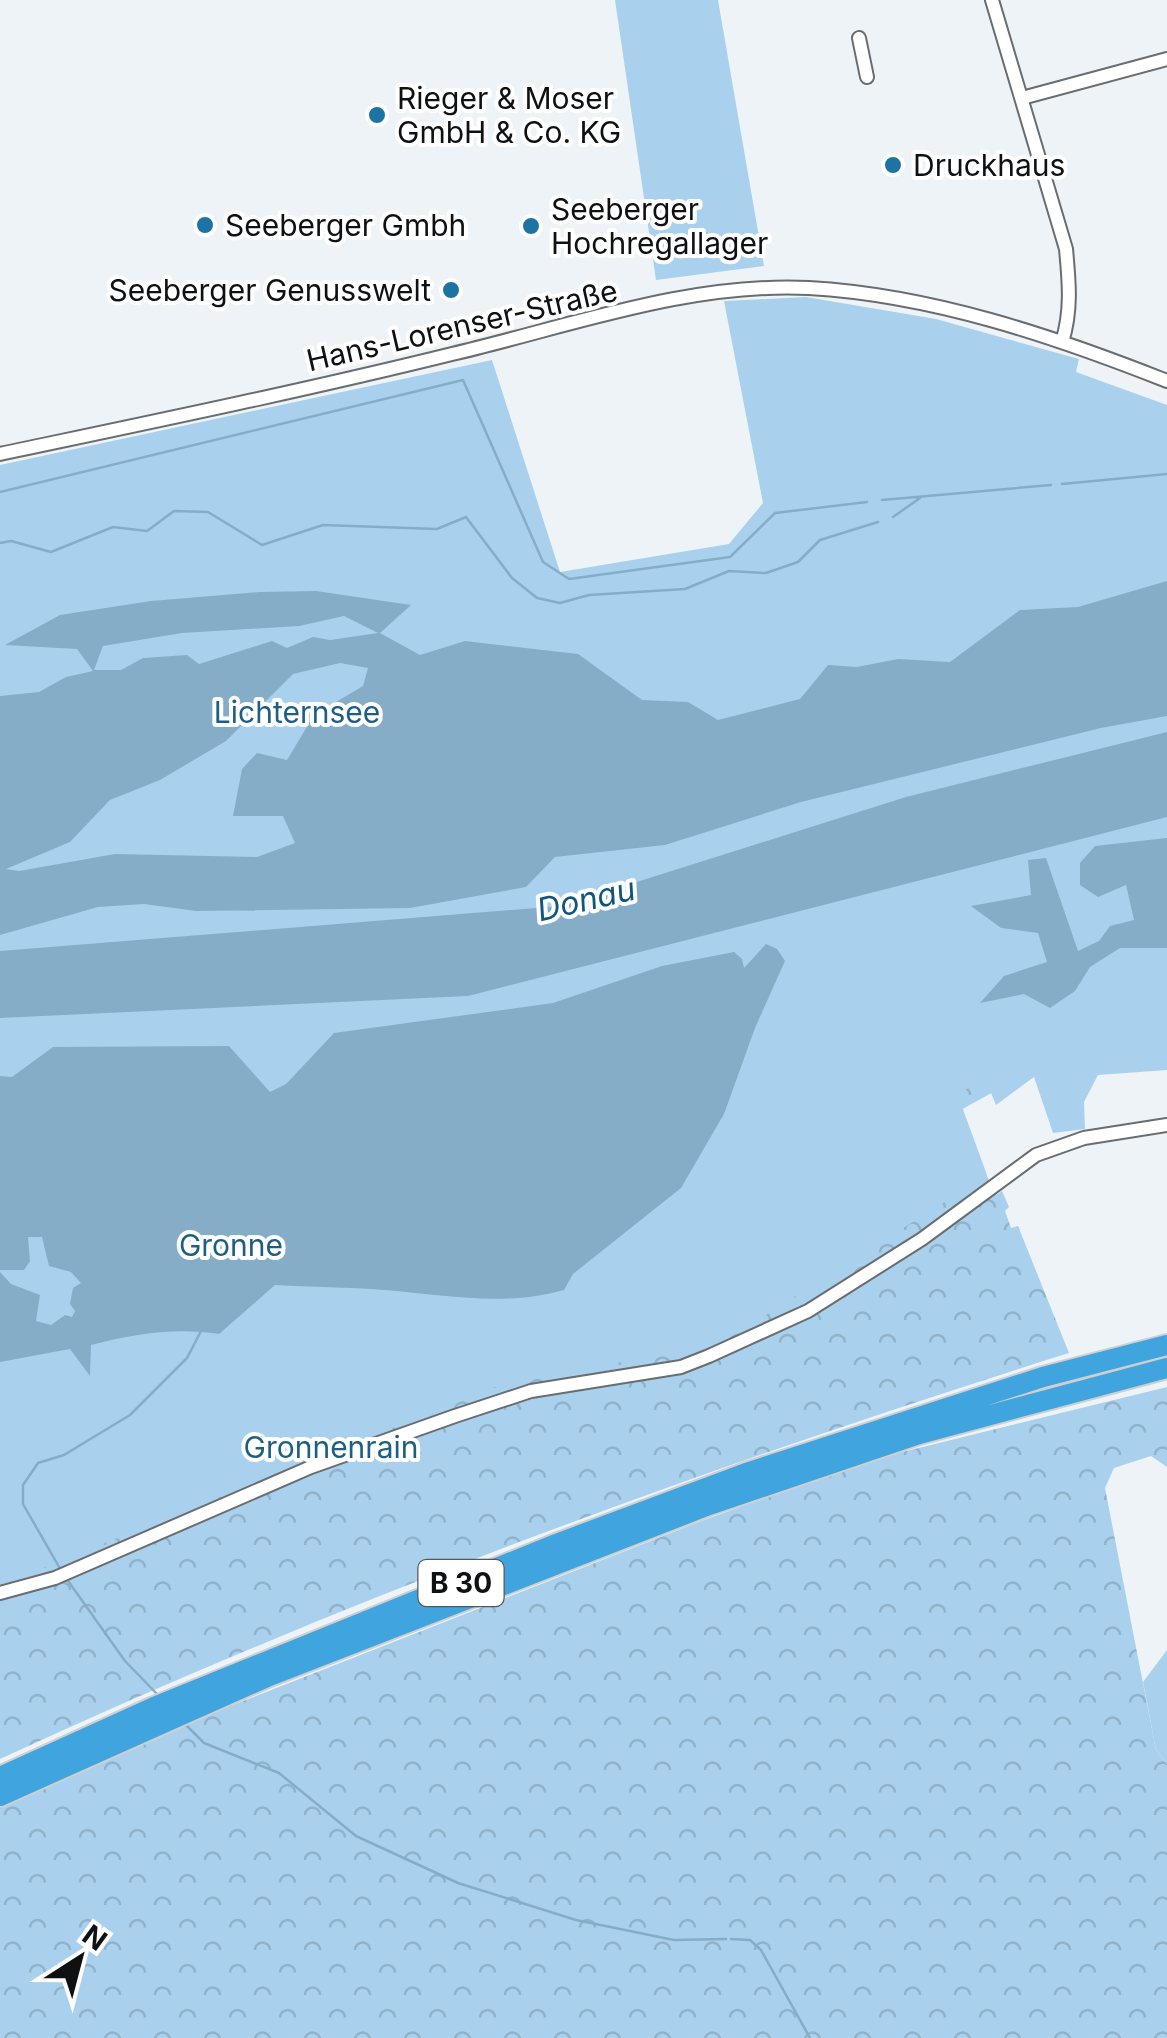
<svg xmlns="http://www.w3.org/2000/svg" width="1167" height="2038" viewBox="0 0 1167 2038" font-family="Inter,sans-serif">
<defs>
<pattern id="forest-crowns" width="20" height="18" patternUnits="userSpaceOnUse" patternTransform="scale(2.5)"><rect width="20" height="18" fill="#a9d1ed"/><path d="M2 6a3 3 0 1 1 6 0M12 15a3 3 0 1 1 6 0" fill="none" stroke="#90b2ca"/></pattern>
</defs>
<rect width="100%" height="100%" fill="#eef3f7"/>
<path fill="url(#forest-crowns)" d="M 1011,1039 L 1028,1073 L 957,1112 L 996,1195 L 1002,1191 L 1009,1207 L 1005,1211 L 1011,1228 L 1018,1226 L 1069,1353 C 706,1467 346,1599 0,1759 L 0,1478 Z
M 1167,1387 L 1167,1467 L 1151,1456 L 1114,1468 L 1105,1488 L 1156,1750 L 1167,1764 L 1167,2038 L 0,2038 L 0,1803 L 57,1774 L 704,1520 L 878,1458 Z"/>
<path fill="#a9d1ed" d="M 615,0 L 718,0 L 764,266 L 656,280 Z
M 806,297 L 936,319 L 1079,359 L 1076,372 L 1167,405 L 1167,1070 L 1098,1075 L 1084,1102 L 1085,1129 L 1053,1133 L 1034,1077 L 996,1105 L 986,1081 L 957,1093 L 987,1175 L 755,1322 L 687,1349 L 495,1387 L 0,1585 L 0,465 L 492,360 L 560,572 L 729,544 L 763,503 L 724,301 Z
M 1167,1650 L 1167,1764 L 1156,1750 L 1143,1682 Z"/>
<path fill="#86adc8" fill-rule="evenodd" d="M 1167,581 L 1167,716 L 1101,728 L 801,802 L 665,845 L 555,857 L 526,887 L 410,908 L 196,911 L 144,904 L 98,907 L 0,935 L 0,696 L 39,692 L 66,677 L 93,671 L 77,649 L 5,645 L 60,615 L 151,601 L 259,592 L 316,591 L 411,605 L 380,633 L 420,655 L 465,641 L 578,654 L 642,700 L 688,702 L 718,720 L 800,699 L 828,665 L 857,667 L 898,659 L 950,662 L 1020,610 L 1078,607 ZM 344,616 L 378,633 L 330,640 L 313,637 L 287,648 L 272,641 L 199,664 L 187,655 L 143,658 L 121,670 L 94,670 L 103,646 L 182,633 L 299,626 ZM 340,663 L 368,668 L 363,686 L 314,715 L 287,760 L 257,753 L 242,769 L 233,816 L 283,816 L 295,843 L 257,857 L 115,854 L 19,871 L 6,869 L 70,842 L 110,800 L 160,780 L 226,741 L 293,674 Z
M 1167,732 L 1167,817 L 468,996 L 0,1018 L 0,951 L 561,906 L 906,797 Z
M 1167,838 L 1167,948 L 1120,948 L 1090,967 L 1075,991 L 1050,1008 L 1024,994 L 980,1003 L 1004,976 L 1047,962 L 1038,933 L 1001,928 L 971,906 L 1031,895 L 1028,860 L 1046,858 L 1078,951 L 1099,941 L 1110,926 L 1134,920 L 1126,885 L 1098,897 L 1080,885 L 1080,863 L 1095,846 Z
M 766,944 L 777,949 L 785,961 L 755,1028 L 724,1114 L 681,1188 L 573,1274 L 564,1290 C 505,1307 445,1295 385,1290 C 348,1287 311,1287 275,1285 L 219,1334 C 175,1327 133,1334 91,1345 L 90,1376 L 70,1349 L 0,1362 L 0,1272 L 11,1284 L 40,1295 L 36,1321 L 51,1325 L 65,1315 L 72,1317 L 75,1311 L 70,1304 L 73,1288 L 81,1283 L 71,1272 L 49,1266 L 42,1237 L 28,1237 L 30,1261 L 24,1270 L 0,1270 L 0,1076 L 12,1077 L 53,1047 L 229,1046 L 270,1092 L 286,1084 L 334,1033 L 553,1003 L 662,966 L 734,952 L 742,959 L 744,968 Z"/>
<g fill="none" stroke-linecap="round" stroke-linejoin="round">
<path stroke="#86adc8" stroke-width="2.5" d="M 1062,484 L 1167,474
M 0,492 L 463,380 L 543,562 L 569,579 L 730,557 L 775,513 L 867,502
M 882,500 L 1051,485
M 893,517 L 920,498
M 0,543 L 11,541 L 51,552 L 113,527 L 147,531 L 174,511 L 208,512 L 262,545 L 323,525 L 437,529 L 466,517 L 512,578 L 537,598 L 560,603 L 589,595 L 685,589 L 729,571 L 766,573 L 798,562 L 820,540 L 878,522
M 62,1572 L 23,1504 L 23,1485 L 38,1463 L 64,1455 L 130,1415 L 187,1358 L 201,1331
M 66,1578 L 125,1661 L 157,1694
M 186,1725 L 204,1743 L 279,1773 L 356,1836 L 458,1883 L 576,1920 L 674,1940 L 726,1939
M 731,1939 L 750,1940 L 761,1950 L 810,2038"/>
<defs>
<path id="minor" d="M 992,0 L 1066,249 C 1069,281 1072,311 1062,342
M 859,38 L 867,77
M 1022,98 L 1167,59
M 0,454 C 151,422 302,391 452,354 C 568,327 688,282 809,288 C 932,295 1053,336 1167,381
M 0,1593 L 55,1578 L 311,1467 L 455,1416 L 531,1391 L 681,1367 L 709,1356 L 808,1311 L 922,1239 L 1036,1155 L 1084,1138 L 1167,1125"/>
<path id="highway" d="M 0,1777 L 154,1707 L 556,1544 L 746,1473 L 1043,1377 L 1167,1345
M 0,1796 L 267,1677 L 709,1505 L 919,1434 L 1167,1368"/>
</defs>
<use href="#minor" stroke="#696d70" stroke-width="16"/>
<use href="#highway" stroke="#cfcfcf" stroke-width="24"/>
<use href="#minor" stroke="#fff" stroke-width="12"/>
<use href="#highway" stroke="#40a4df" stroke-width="20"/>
</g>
<g fill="#1d73a3" stroke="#fff" stroke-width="4">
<circle cx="377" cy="115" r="10"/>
<circle cx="893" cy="165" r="10"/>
<circle cx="205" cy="225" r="10"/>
<circle cx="531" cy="226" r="10"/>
<circle cx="451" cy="290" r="10"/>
</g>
<g text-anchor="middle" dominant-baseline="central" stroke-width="8" stroke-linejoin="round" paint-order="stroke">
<rect fill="#fff" stroke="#565858" stroke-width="2.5" x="418.5" y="1560" width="85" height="46" rx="8"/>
<g font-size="28" font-weight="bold" fill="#0e1011">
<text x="461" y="1583">B 30</text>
</g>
<g font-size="30" fill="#0e1011" stroke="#fff" text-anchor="start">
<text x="397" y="98">Rieger &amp; Moser<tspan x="397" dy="34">GmbH &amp; Co. KG</tspan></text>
<text x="913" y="165">Druckhaus</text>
<text x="551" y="209">Seeberger<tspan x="551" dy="34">Hochregallager</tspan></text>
<text x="225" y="225">Seeberger Gmbh</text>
<text x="431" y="290" text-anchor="end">Seeberger Genusswelt</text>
</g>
<g font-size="30" fill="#0e1011" stroke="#fff">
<text transform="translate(462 325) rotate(-13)">Hans-Lorenser-Straße</text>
</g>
<g font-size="30" fill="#1e5e83" stroke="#fff">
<text x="297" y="712">Lichternsee</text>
<text x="231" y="1245">Gronne</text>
<text x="331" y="1447">Gronnenrain</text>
</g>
<g font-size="32" font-style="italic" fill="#11557a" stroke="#fff">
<text transform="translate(586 899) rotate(-13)">Donau</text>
</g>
</g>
<g transform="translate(80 1958) rotate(36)" stroke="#ffffff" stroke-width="8" paint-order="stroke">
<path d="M0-8L18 38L0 25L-18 38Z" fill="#0e1011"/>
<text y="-15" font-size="28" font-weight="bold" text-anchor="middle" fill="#0e1011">N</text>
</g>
</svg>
